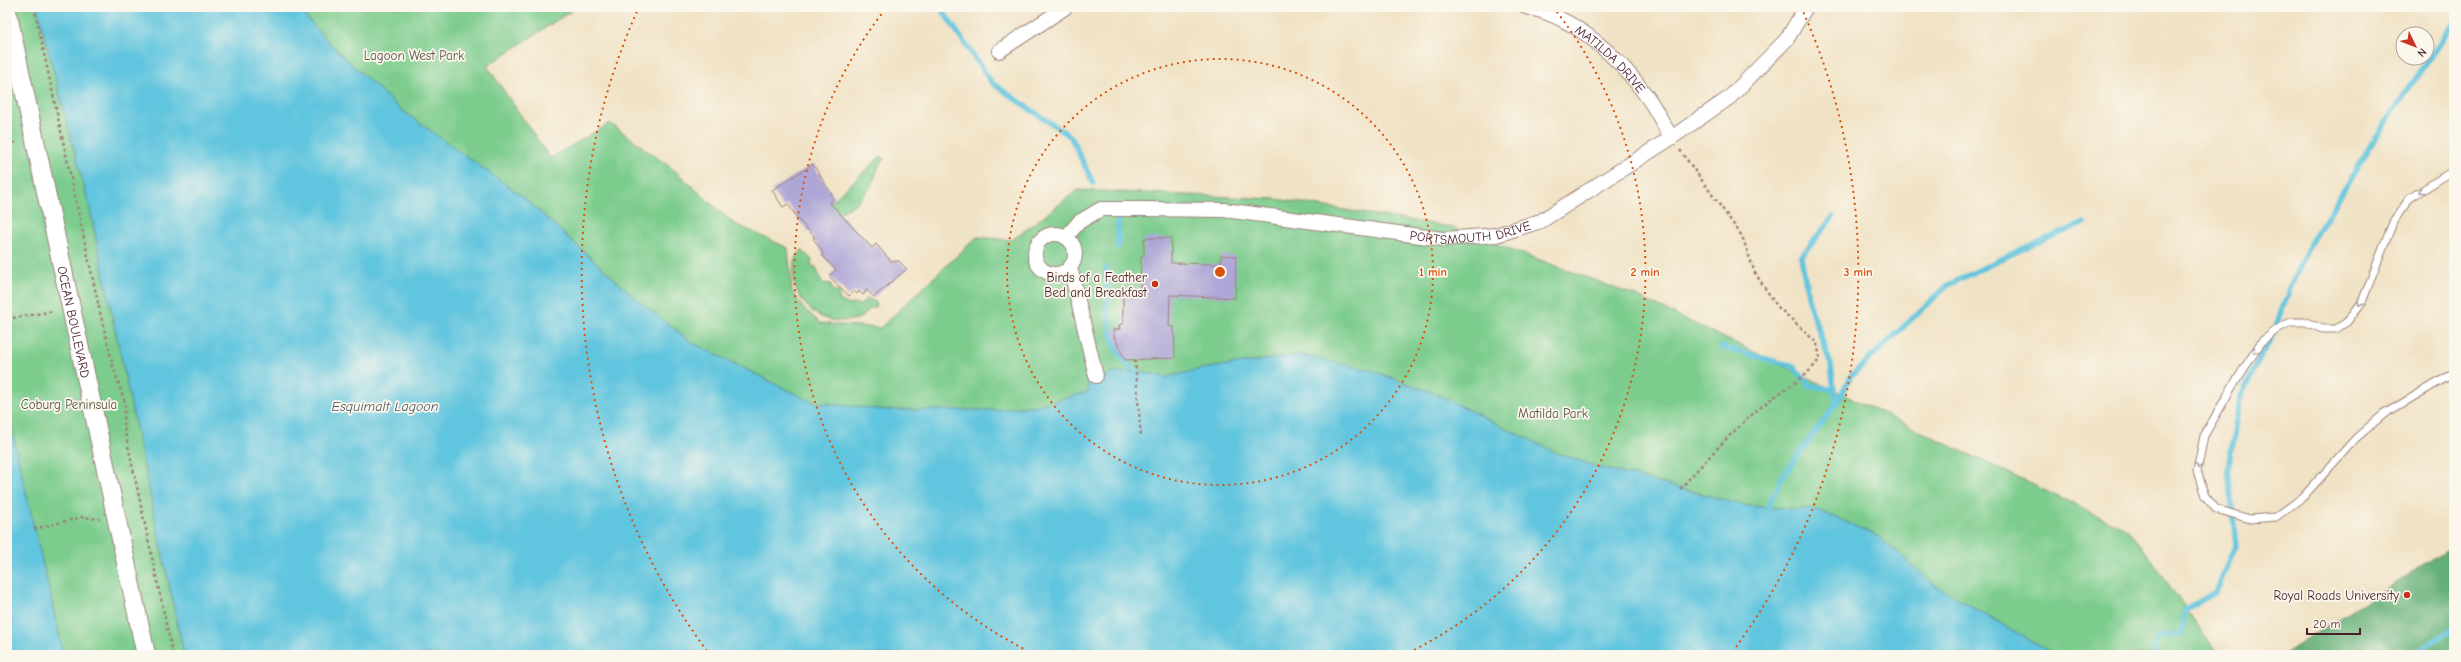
<svg xmlns="http://www.w3.org/2000/svg" width="2461" height="662" viewBox="0 0 2461 662" font-family="'Comic Neue',sans-serif">
<rect width="100%" height="100%" fill="#fbf7ec"/>
<filter id="ink" filterUnits="userSpaceOnUse"><feTurbulence type="fractalNoise" baseFrequency=".025" numOctaves="2"/><feDisplacementMap in="SourceGraphic" scale="8" xChannelSelector="R" yChannelSelector="G"/><feConvolveMatrix kernelMatrix="1 2 1 2 8 2 1 2 1" color-interpolation-filters="sRGB"/></filter>
<filter id="wash" filterUnits="userSpaceOnUse"><feTurbulence type="fractalNoise" baseFrequency=".012" numOctaves="4" result="noise"/><feDisplacementMap in="SourceGraphic" scale="16" xChannelSelector="R" yChannelSelector="G"/><feGaussianBlur stdDeviation="0.9" result="paint"/><feColorMatrix in="noise" values="0 0 0 0 0 0 0 0 0 0 0 0 0 0 0 0 0 1.4 0 .05"/><feComposite in="paint" operator="in"/></filter>
<g filter="url(#wash)">
<rect width="100%" height="100%" fill="#f0e2c5"/>
<path fill="#7ccc8d" stroke="#63765c" d="M 7,7 L 577,7 L 487,66 L 550,158 L 610,123 L 674,170 L 733,223 L 788,248 L 792,291 L 803,308 L 820,323 L 880,328 L 977,237 L 1012,240 L 1078,190 L 1276,199 L 1451,227 L 1634,295 L 2130,531 L 2219,655 L 7,655 Z
M 881,156 L 885,159 C 876,167 877,175 872,184 C 865,196 850,212 836,212 L 826,207 Z
M 802,250 L 812,260 L 811,266 L 816,267 L 822,283 L 831,284 L 832,290 L 839,292 L 839,300 L 849,305 L 857,303 L 859,306 L 867,298 L 876,302 L 875,307 C 868,308 868,312 863,316 C 857,320 847,321 839,321 C 806,321 778,276 802,250 Z"/>
<path fill="#65b078" stroke="#586852" d="M 2454,545 L 2454,655 L 2283,655 Z"/>
<path fill="#60c5de" stroke="#557284" d="M 37,7 L 297,7 L 333,47 L 400,109 L 522,196 L 640,302 L 693,343 L 812,402 L 888,410 L 995,410 L 1039,405 L 1088,392 L 1088,381 L 1118,372 L 1148,373 L 1167,377 L 1201,369 L 1299,355 L 1370,370 L 1434,393 L 1559,454 L 1598,467 L 1747,506 L 1818,510 L 1878,536 L 1935,585 L 2055,655 L 184,655 L 90,210 Z
M 7,410 L 64,655 L 7,655 Z"/>
<g fill="none" stroke-linecap="round" stroke-linejoin="round">
<path stroke="#60c5de" stroke-width="5.5" d="M 940,7 L 992,83 L 1071,137 L 1093,183
M 1118,247 L 1118,220
M 1106,268 C 1109,302 1102,356 1140,373
M 1721,347 L 1793,366 L 1809,385 L 1834,390
M 1836,404 L 1851,376 L 1948,285 L 2022,249 L 2085,223
M 1768,507 L 1783,476 L 1836,404 L 1831,365 L 1810,306 L 1801,257 L 1833,217
M 2153,655 L 2157,637 L 2181,633 L 2185,610 L 2216,592 L 2236,546 L 2228,469 L 2240,398 L 2276,326 L 2290,288 L 2307,250 L 2377,135 L 2454,22
M 2412,655 L 2454,629"/>
</g>
<g id="blocks">
<path fill="#aea6d6" d="M 813,164 L 834,198 L 830,203 L 872,248 L 876,244 L 891,261 L 899,261 L 907,269 L 874,297 L 867,290 L 863,295 L 859,291 L 857,294 L 854,291 L 849,296 L 829,276 L 836,270 L 822,255 L 823,253 L 813,238 L 815,237 L 800,222 L 788,204 L 783,207 L 772,190 Z
M 1144,238 L 1171,238 L 1171,263 L 1221,264 L 1221,255 L 1236,256 L 1235,298 L 1170,295 L 1169,326 L 1174,327 L 1175,358 L 1125,360 L 1115,339 L 1113,330 L 1120,329 L 1119,325 L 1123,324 L 1123,293 L 1140,294 L 1141,256 L 1144,256 Z"/>
</g>
</g>
<g filter="url(#ink)">
<use href="#blocks" fill-opacity="0" stroke="#9d8078" stroke-width="1"/>
<g fill="none" stroke-linecap="round" stroke-linejoin="round">
<defs>
<path id="service" d="M 2452,7 L 2454,9
M 2454,170 L 2410,198 L 2394,220 L 2362,302 L 2347,322 L 2336,329 L 2322,329 L 2306,322 L 2291,322 L 2279,328 L 2262,341 L 2232,387 L 2204,436 L 2197,471 L 2205,496 L 2216,509 L 2250,519 L 2276,517 L 2303,497 L 2356,438 L 2384,414 L 2454,373"/>
<g id="minor">
<path id="s1" d="M 1526,7 C 1576,17 1620,58 1648,98 C 1657,111 1664,125 1671,138"/>
<path d="M 999,51 L 1066,7"/>
<circle cx="1055" cy="254" r="20"/>
<path id="s2" d="M 1066,237 L 1079,222 L 1101,209 L 1141,209 L 1224,210 L 1443,239 L 1496,235 L 1541,221 L 1671,138 L 1729,98 L 1787,39 L 1806,7"/>
<path d="M 1070,267 L 1096,376"/>
</g>
<g id="tertiary">
<path id="s3" d="M 7,11 L 146,655"/>
</g>
</defs>
<use href="#service" stroke="#9d8078" stroke-width="9"/>
<use href="#minor" stroke="#9d8078" stroke-width="16"/>
<use href="#tertiary" stroke="#9d8078" stroke-width="20"/>
<path stroke="#9d8078" stroke-width="2.5" stroke-dasharray="3 3" stroke-linecap="butt" d="M 34,7 L 100,312 L 113,366 L 125,403 L 124,427 L 173,655
M 7,144 L 18,142
M 1680,150 L 1742,236 L 1755,273 L 1777,306 L 1817,343 L 1820,358 C 1805,380 1782,390 1762,406 C 1732,431 1706,460 1680,489
M 7,319 L 54,311
M 1135,360 L 1141,437
M 34,529 L 82,517 L 100,519"/>
<use href="#service" stroke="#fff" stroke-width="7"/>
<use href="#minor" stroke="#fff" stroke-width="14"/>
<use href="#tertiary" stroke="#fff" stroke-width="18"/>
</g>
<defs><path id="oneway-chevron" d="M-2-3.5L2.5 0L-2 3.5" fill="none" stroke-width="1.6" stroke-linecap="round" stroke-linejoin="round"/></defs>
<g stroke="#ae9aa0">
<use href="#oneway-chevron" transform="translate(2421 191) rotate(146)"/>
<use href="#oneway-chevron" transform="translate(2360 303) rotate(119)"/>
<use href="#oneway-chevron" transform="translate(2256 351) rotate(124)"/>
<use href="#oneway-chevron" transform="translate(2199 466) rotate(96)"/>
</g>
</g>
<g fill="none" stroke="#d8530f" stroke-width="2" stroke-dasharray="2 4">
<circle cx="1220" cy="272" r="213"/>
<path d="M1034 654A425 425 0 0 1 887 7M1553 7A425 425 0 0 1 1406 654"/>
<path d="M707 651A638 638 0 0 1 639 7M1801 7A638 638 0 0 1 1733 651"/>
</g>
<g fill="#c8321e" stroke="#fbf7ec" stroke-width="1.5">
<circle cx="1155" cy="284" r="4"/>
<circle cx="2407" cy="595" r="4"/>
</g>
<g text-anchor="middle" dominant-baseline="central" stroke-width="3.5" stroke-linejoin="round" paint-order="stroke">
<g font-size="13" fill="#595348" stroke="#fbf7ec">
<text x="414" y="55">Lagoon West Park</text>
<text x="69" y="404">Coburg Peninsula</text>
<text x="1553" y="413">Matilda Park</text>
</g>
<g font-size="13" fill="#4a1f2b" stroke="#fbf7ec">
<text stroke="none"><textPath href="#s1" startOffset="101">MATILDA DRIVE</textPath></text>
<text stroke="none"><textPath href="#s2" startOffset="417">PORTSMOUTH DRIVE</textPath></text>
<text stroke="none"><textPath href="#s3" startOffset="318">OCEAN BOULEVARD</textPath></text>
</g>
<g font-size="13" fill="#4a1f2b" stroke="#fbf7ec" text-anchor="end">
<text x="1147" y="277">Birds of a Feather<tspan x="1147" dy="15">Bed and Breakfast</tspan></text>
<text x="2399" y="595">Royal Roads University</text>
</g>
<g font-size="14" font-style="italic" fill="#52596a" stroke="#fbf7ec">
<text x="385" y="406">Esquimalt Lagoon</text>
</g>
</g>
<circle cx="1220" cy="272" r="6" fill="#d8530f" stroke="#fbf7ec" stroke-width="2"/>
<g font-size="12" text-anchor="middle" font-weight="bold" fill="#d8530f" stroke="#fbf7ec" stroke-width="3.5" stroke-linejoin="round" paint-order="stroke">
<text x="1433" y="276">1 min</text>
<text x="1645" y="276">2 min</text>
<text x="1858" y="276">3 min</text>
</g>
<rect width="2461" height="662" fill="none" stroke="#fbf7ec" stroke-width="24"/>
<g transform="translate(2415 46) rotate(133)"><circle r="19" fill="#fbf7ec" stroke="#b4a19f"/>
<path d="M0-3L7 15L0 10L-7 15Z" fill="#c8321e"/>
<text y="-6" font-size="11" font-weight="bold" text-anchor="middle" fill="#4a1f2b">N</text>
</g>
<path d="M2307 628v6h53v-6" fill="none" stroke="#4a1f2b" stroke-width="2"/>
<text x="2313" y="628" font-size="12" fill="#4a1f2b" stroke="#fbf7ec" stroke-width="3" paint-order="stroke">20 m</text>
</svg>
